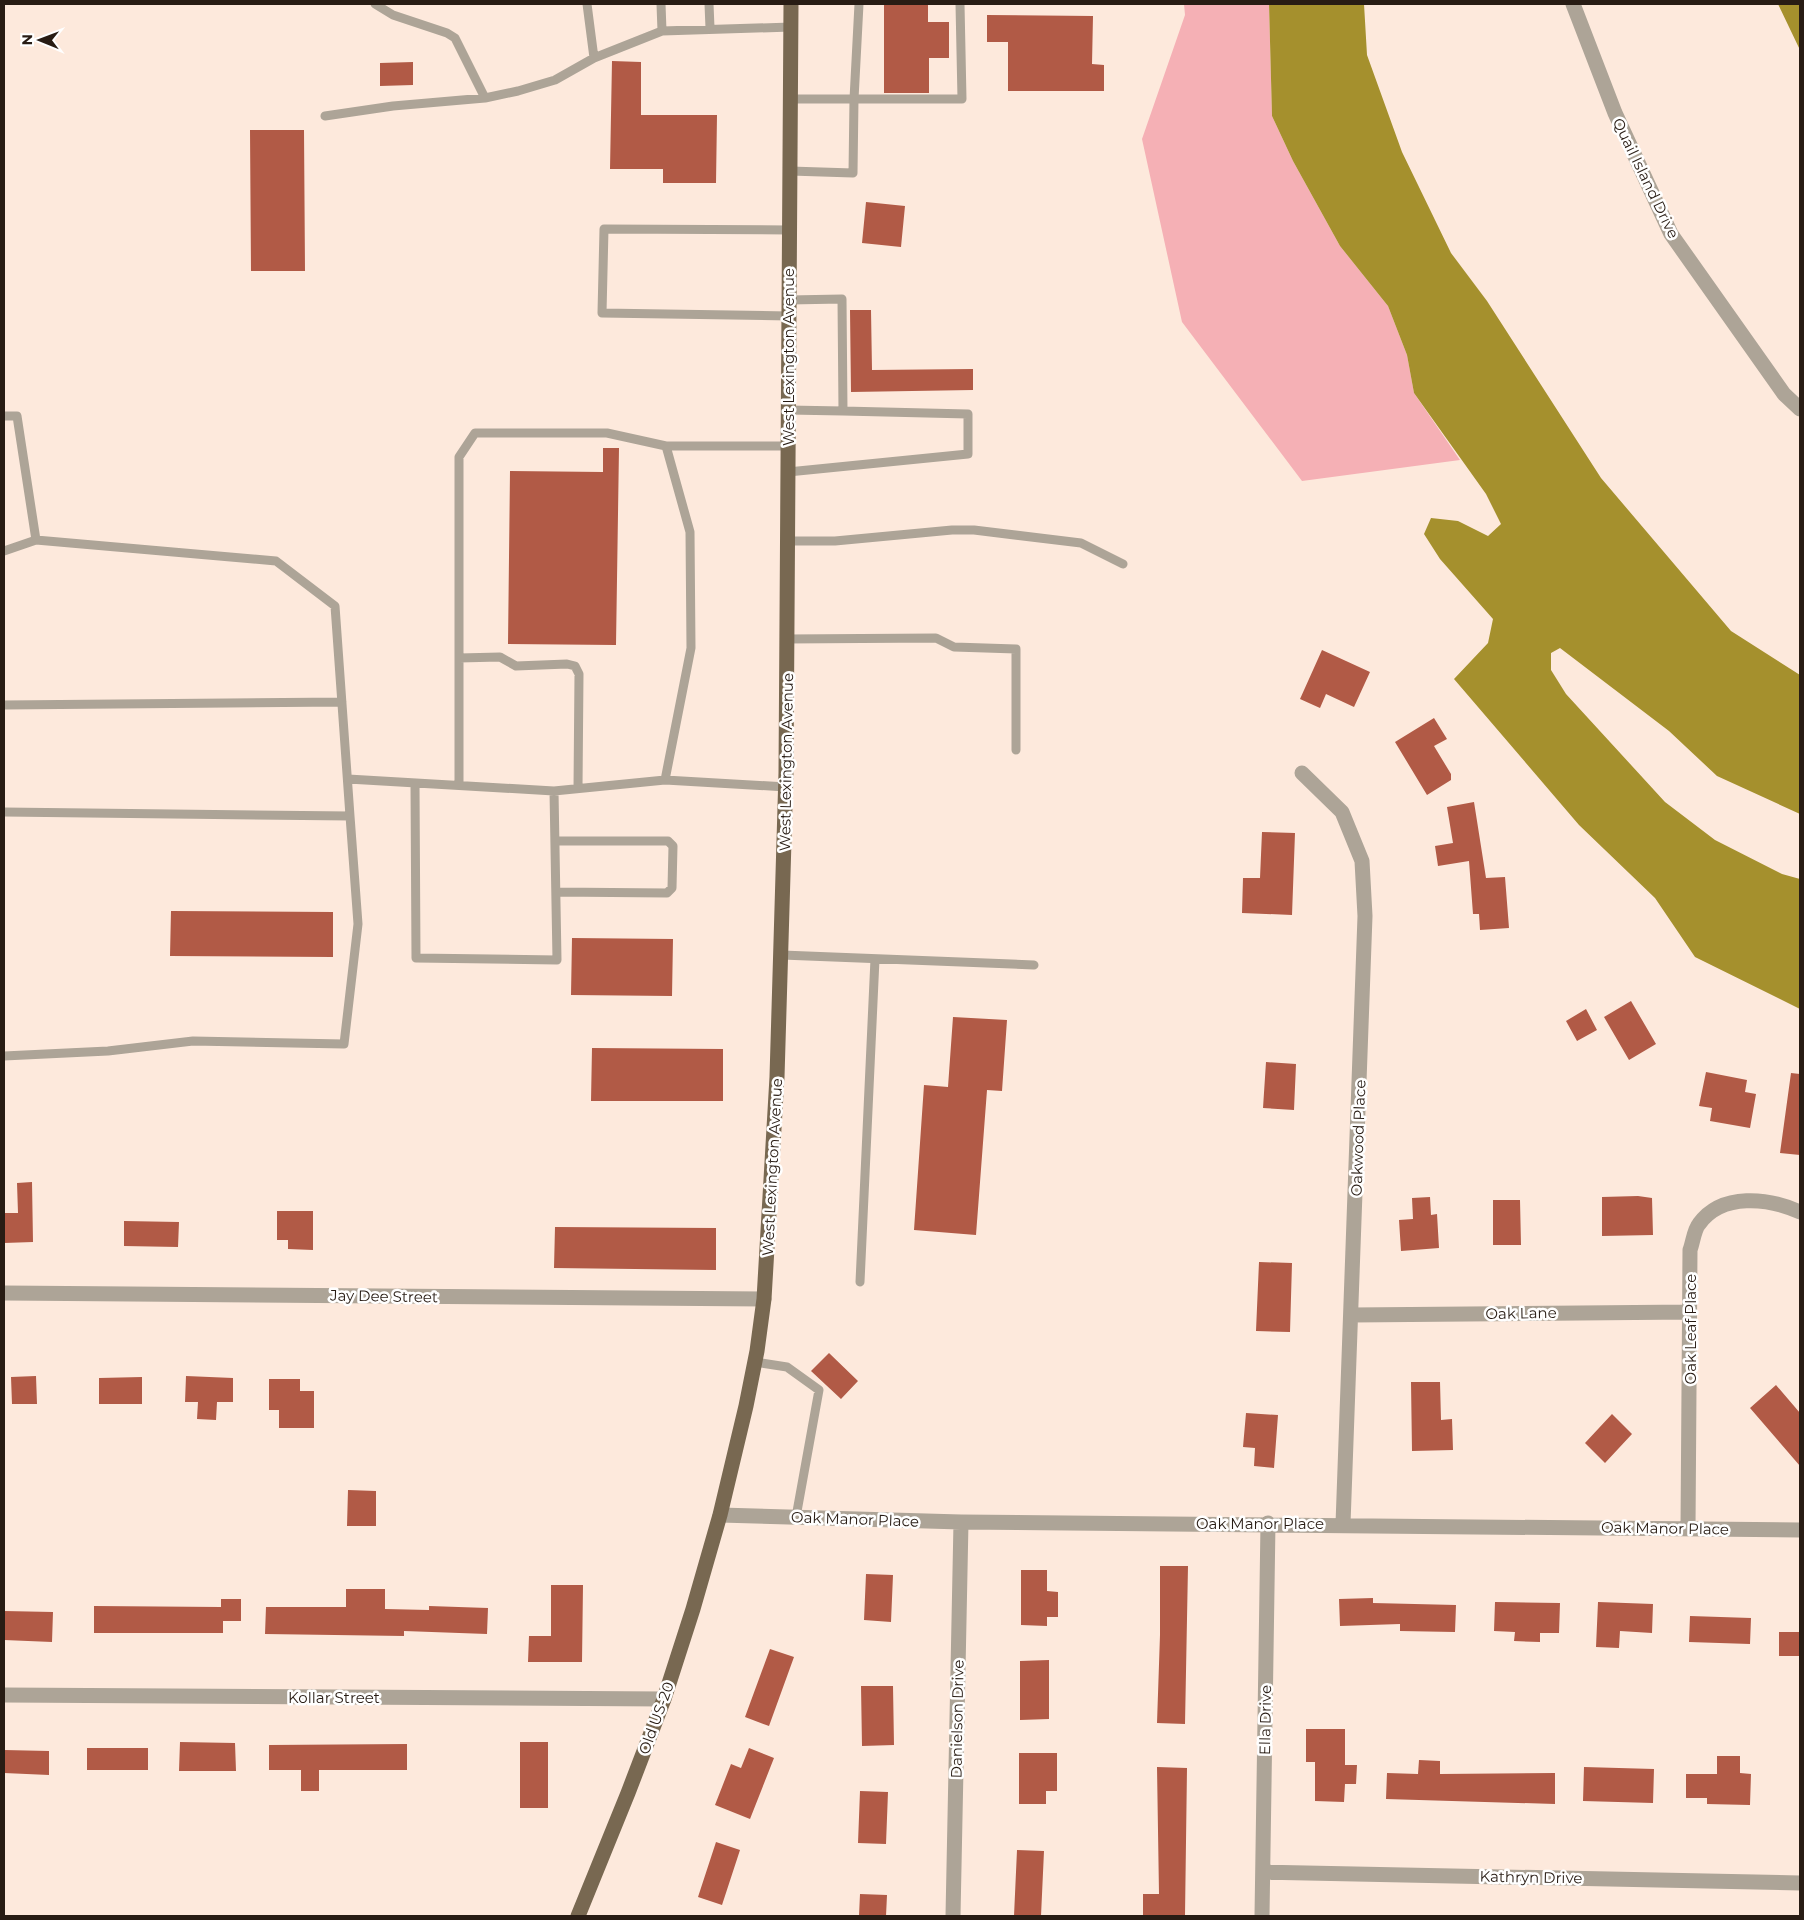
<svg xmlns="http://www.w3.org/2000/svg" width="1804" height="1920" viewBox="0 0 1804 1920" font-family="Montserrat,sans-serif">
<rect width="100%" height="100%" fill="#fde9dc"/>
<path fill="#f5b0b5" d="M 1184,4 L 1269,4 L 1272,116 L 1293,161 L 1340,246 L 1388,306 L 1407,355 L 1414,393 L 1460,460 L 1302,481 L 1182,322 L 1142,139 L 1185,15 Z"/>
<path fill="#a5902d" d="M 1269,4 L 1364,4 L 1367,55 L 1402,152 L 1451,253 L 1487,301 L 1601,478 L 1731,631 L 1800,675 L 1800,814 L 1717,776 L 1669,731 L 1560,648 L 1551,653 L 1551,670 L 1566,694 L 1665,802 L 1715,840 L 1782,874 L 1800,879 L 1800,1009 L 1695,957 L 1655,898 L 1579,825 L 1454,679 L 1488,643 L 1493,619 L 1440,559 L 1424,534 L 1431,518 L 1458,521 L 1488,536 L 1501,524 L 1486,494 L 1414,393 L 1407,355 L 1388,306 L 1340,246 L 1293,161 L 1272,116 Z
M 1778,4 L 1800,4 L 1800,50 Z"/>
<path fill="#b15a46" d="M 884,4 L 928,4 L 928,22 L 949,22 L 949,58 L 929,58 L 929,93 L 884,93 Z
M 987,15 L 1093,16 L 1092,64 L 1104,65 L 1104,91 L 1008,91 L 1008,42 L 987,42 Z
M 612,61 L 641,62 L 641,115 L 717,115 L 716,183 L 663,183 L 663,169 L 610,169 Z
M 413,62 L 413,85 L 380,86 L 380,63 Z
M 250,130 L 304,130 L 305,271 L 251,271 Z
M 866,202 L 905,206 L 901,247 L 862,243 Z
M 850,310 L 871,310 L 872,370 L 973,369 L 973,390 L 851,392 Z
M 603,448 L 619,448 L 616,645 L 508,644 L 510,471 L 603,472 Z
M 1322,650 L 1370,672 L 1354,707 L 1326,694 L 1320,708 L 1300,699 Z
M 1434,718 L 1447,739 L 1434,746 L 1451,774 L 1451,780 L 1427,795 L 1395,742 Z
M 1474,802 L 1486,878 L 1505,877 L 1509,928 L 1480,930 L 1479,914 L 1473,914 L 1469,861 L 1438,866 L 1435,846 L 1453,843 L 1447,807 Z
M 1262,832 L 1295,833 L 1292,915 L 1242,913 L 1243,878 L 1260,878 Z
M 171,911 L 333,912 L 333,957 L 170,956 Z
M 572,938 L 673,939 L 672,996 L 571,995 Z
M 1631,1001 L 1656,1044 L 1629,1060 L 1604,1017 Z
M 1586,1009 L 1597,1030 L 1577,1041 L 1566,1021 Z
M 953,1017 L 1007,1020 L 1002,1091 L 987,1090 L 976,1235 L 914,1230 L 924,1085 L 948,1087 Z
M 592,1048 L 723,1049 L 723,1101 L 591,1101 Z
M 1266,1062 L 1296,1064 L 1294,1110 L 1263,1108 Z
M 1706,1072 L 1747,1080 L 1745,1092 L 1756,1094 L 1750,1128 L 1710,1121 L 1712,1108 L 1699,1106 Z
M 1791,1073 L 1800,1074 L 1800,1155 L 1780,1153 Z
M 32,1182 L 33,1242 L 4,1243 L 4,1213 L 18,1213 L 17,1183 Z
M 1638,1196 L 1652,1198 L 1653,1235 L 1602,1236 L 1602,1197 Z
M 1430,1197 L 1431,1215 L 1437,1214 L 1439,1248 L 1401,1251 L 1399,1220 L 1413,1219 L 1412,1198 Z
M 1493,1200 L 1520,1200 L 1521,1245 L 1493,1245 Z
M 277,1211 L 313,1211 L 313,1250 L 288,1249 L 288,1240 L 277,1240 Z
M 124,1221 L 179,1222 L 178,1247 L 124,1246 Z
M 555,1227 L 716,1228 L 716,1270 L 554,1268 Z
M 1259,1262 L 1292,1263 L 1290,1332 L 1256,1331 Z
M 829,1353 L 858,1381 L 841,1399 L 811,1371 Z
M 36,1376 L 37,1404 L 12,1404 L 11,1377 Z
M 186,1376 L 233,1378 L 233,1402 L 217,1402 L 216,1420 L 197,1419 L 198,1402 L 185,1402 Z
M 142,1377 L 142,1404 L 99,1404 L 99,1378 Z
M 269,1379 L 300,1379 L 300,1391 L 314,1391 L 314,1428 L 279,1428 L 279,1410 L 269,1410 Z
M 1411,1382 L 1440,1382 L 1441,1420 L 1452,1419 L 1453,1450 L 1412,1451 Z
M 1776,1385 L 1800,1413 L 1800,1466 L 1750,1408 Z
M 1246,1413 L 1278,1415 L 1274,1468 L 1254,1466 L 1255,1448 L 1243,1447 Z
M 1612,1414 L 1632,1434 L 1605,1463 L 1585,1443 Z
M 348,1490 L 376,1491 L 376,1526 L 347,1526 Z
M 1160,1566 L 1188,1566 L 1185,1724 L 1157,1723 L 1160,1635 Z
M 1021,1570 L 1047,1570 L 1047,1591 L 1058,1592 L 1058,1617 L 1047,1617 L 1047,1626 L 1021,1625 Z
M 866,1574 L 893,1575 L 891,1622 L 864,1620 Z
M 551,1585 L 583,1585 L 582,1662 L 528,1662 L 529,1636 L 551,1636 Z
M 346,1589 L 385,1589 L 385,1609 L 429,1610 L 429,1606 L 488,1608 L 487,1634 L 404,1631 L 404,1636 L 265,1634 L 266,1607 L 346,1607 Z
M 1373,1598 L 1373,1603 L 1456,1605 L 1455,1632 L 1400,1631 L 1400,1624 L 1340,1626 L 1339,1599 Z
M 221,1599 L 241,1599 L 241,1621 L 223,1621 L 223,1633 L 94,1633 L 94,1606 L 221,1607 Z
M 1495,1602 L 1560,1603 L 1559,1633 L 1540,1633 L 1540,1642 L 1514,1641 L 1515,1632 L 1494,1631 Z
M 1598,1602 L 1653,1604 L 1652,1633 L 1620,1631 L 1619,1648 L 1596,1647 Z
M 4,1611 L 53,1612 L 52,1642 L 4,1640 Z
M 1690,1616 L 1751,1618 L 1750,1644 L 1689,1642 Z
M 1779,1632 L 1800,1632 L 1800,1656 L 1779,1656 Z
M 770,1649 L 794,1657 L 769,1726 L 745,1717 Z
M 1049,1660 L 1049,1719 L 1020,1720 L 1020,1661 Z
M 861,1686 L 893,1686 L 894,1745 L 862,1746 Z
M 1306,1729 L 1345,1729 L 1345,1765 L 1357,1765 L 1356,1784 L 1345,1784 L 1344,1802 L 1315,1801 L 1315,1762 L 1306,1762 Z
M 180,1742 L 235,1743 L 236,1771 L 179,1771 Z
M 520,1742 L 548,1742 L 548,1808 L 520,1808 Z
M 407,1744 L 407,1770 L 319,1770 L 319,1791 L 301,1791 L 301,1770 L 269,1770 L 269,1745 Z
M 87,1748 L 148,1748 L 148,1770 L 87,1770 Z
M 749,1748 L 774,1758 L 750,1819 L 715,1805 L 731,1764 L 741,1768 Z
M 4,1750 L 49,1751 L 49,1775 L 4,1773 Z
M 1019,1753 L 1057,1753 L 1057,1791 L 1046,1791 L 1046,1804 L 1019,1804 Z
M 1717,1756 L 1740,1756 L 1740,1773 L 1751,1774 L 1750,1805 L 1707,1804 L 1707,1798 L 1686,1798 L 1686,1774 L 1717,1774 Z
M 1419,1760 L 1440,1761 L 1440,1774 L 1555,1773 L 1555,1804 L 1386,1799 L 1387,1773 L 1418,1774 Z
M 1157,1767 L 1187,1768 L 1185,1916 L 1143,1916 L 1143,1894 L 1159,1894 Z
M 1584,1767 L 1654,1769 L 1653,1803 L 1583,1801 Z
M 860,1791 L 888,1792 L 886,1844 L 858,1843 Z
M 716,1842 L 740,1850 L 722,1905 L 698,1897 Z
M 1017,1850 L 1044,1851 L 1041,1916 L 1014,1916 Z
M 860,1894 L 887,1895 L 886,1916 L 859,1916 Z"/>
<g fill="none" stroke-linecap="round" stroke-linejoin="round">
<path stroke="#ada497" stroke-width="9" d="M 375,4 L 393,15 L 447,33 L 455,38 L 485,98
M 587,4 L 594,58
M 661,4 L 662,31
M 709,4 L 710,28
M 790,99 L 854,99 L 859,4
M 325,116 L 393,106 L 485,98 L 518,91 L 555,80 L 594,58 L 662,31 L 791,27
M 790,171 L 853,173 L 854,99 L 962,99 L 960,4
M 789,316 L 602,313 L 604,229 L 789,230
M 788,410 L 843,411 L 842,299 L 789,300
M 4,416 L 17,416 L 36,540 L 276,561 L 335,606 L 350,816 L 4,812
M 788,472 L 968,454 L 968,414 L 843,411
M 787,541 L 835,541 L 952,530 L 974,530 L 1081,543 L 1123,564
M 4,551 L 36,540
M 787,639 L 936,638 L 954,647 L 1016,649 L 1016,750
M 459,658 L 500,657 L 516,666 L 567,664 L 575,666 L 579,674 L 578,788
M 4,705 L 342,702
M 348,779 L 554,791 L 665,780
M 415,783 L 416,958 L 557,960 L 554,791
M 459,784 L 459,457 L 475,433 L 607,433 L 666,446
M 786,787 L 665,780 L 691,648 L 690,532 L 666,446 L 788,446
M 555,841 L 668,841 L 673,846 L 672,888 L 667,893 L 556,892
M 782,955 L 1034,965
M 4,1056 L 108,1051 L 193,1041 L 344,1044 L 358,924 L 350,816
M 860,1282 L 875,959
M 755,1362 L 787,1367 L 819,1390 L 796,1517"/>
<path stroke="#ada497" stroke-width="15" d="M 1573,4 L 1615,113 L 1671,234 L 1784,394 L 1800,409
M 1302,773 L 1342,812 L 1362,861 L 1365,916 L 1343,1524
M 4,1293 L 764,1299
M 1352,1315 L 1690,1312
M 720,1515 L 961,1522 L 1800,1530
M 1688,1528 L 1690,1250 C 1693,1242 1694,1230 1699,1224 C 1722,1192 1769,1198 1800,1212
M 4,1695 L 664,1699
M 1263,1872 L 1800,1883
M 953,1916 L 961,1522
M 1262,1916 L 1268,1523"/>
<path stroke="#786851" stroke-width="15" d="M 578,1916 L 628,1793 L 664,1699 L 693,1609 L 720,1515 L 746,1406 L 757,1351 L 764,1299 L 777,1077 L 786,773 L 791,4"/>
</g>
<g text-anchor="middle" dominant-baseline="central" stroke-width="5" stroke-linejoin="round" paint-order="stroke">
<g font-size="15" fill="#281c14" stroke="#fff">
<text transform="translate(1646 178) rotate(64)">Quail Island Drive</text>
<text transform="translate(788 357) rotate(-90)">West Lexington Avenue</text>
<text transform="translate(786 762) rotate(-89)">West Lexington Avenue</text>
<text transform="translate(1358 1138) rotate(-88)">Oakwood Place</text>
<text transform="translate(772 1167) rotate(-87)">West Lexington Avenue</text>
<text transform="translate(384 1296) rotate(1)">Jay Dee Street</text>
<text transform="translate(1521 1313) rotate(-1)">Oak Lane</text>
<text transform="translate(1690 1329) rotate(-90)">Oak Leaf Place</text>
<text transform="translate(855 1519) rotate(2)">Oak Manor Place</text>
<text x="1260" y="1523">Oak Manor Place</text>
<text transform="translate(1665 1528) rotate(1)">Oak Manor Place</text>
<text x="334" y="1697">Kollar Street</text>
<text transform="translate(656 1718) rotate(-70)">Old US-20</text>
<text transform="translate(957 1719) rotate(-89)">Danielson Drive</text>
<text transform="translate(1265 1720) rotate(-89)">Ella Drive</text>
<text transform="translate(1531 1877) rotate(1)">Kathryn Drive</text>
</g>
</g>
<rect width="1804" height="1920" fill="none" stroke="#281c14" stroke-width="10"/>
<g transform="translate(40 40) rotate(271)" stroke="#ffffff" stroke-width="4" paint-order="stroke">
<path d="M0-4L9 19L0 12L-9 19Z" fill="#281c14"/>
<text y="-8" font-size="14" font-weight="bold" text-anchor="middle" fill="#281c14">N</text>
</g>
</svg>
